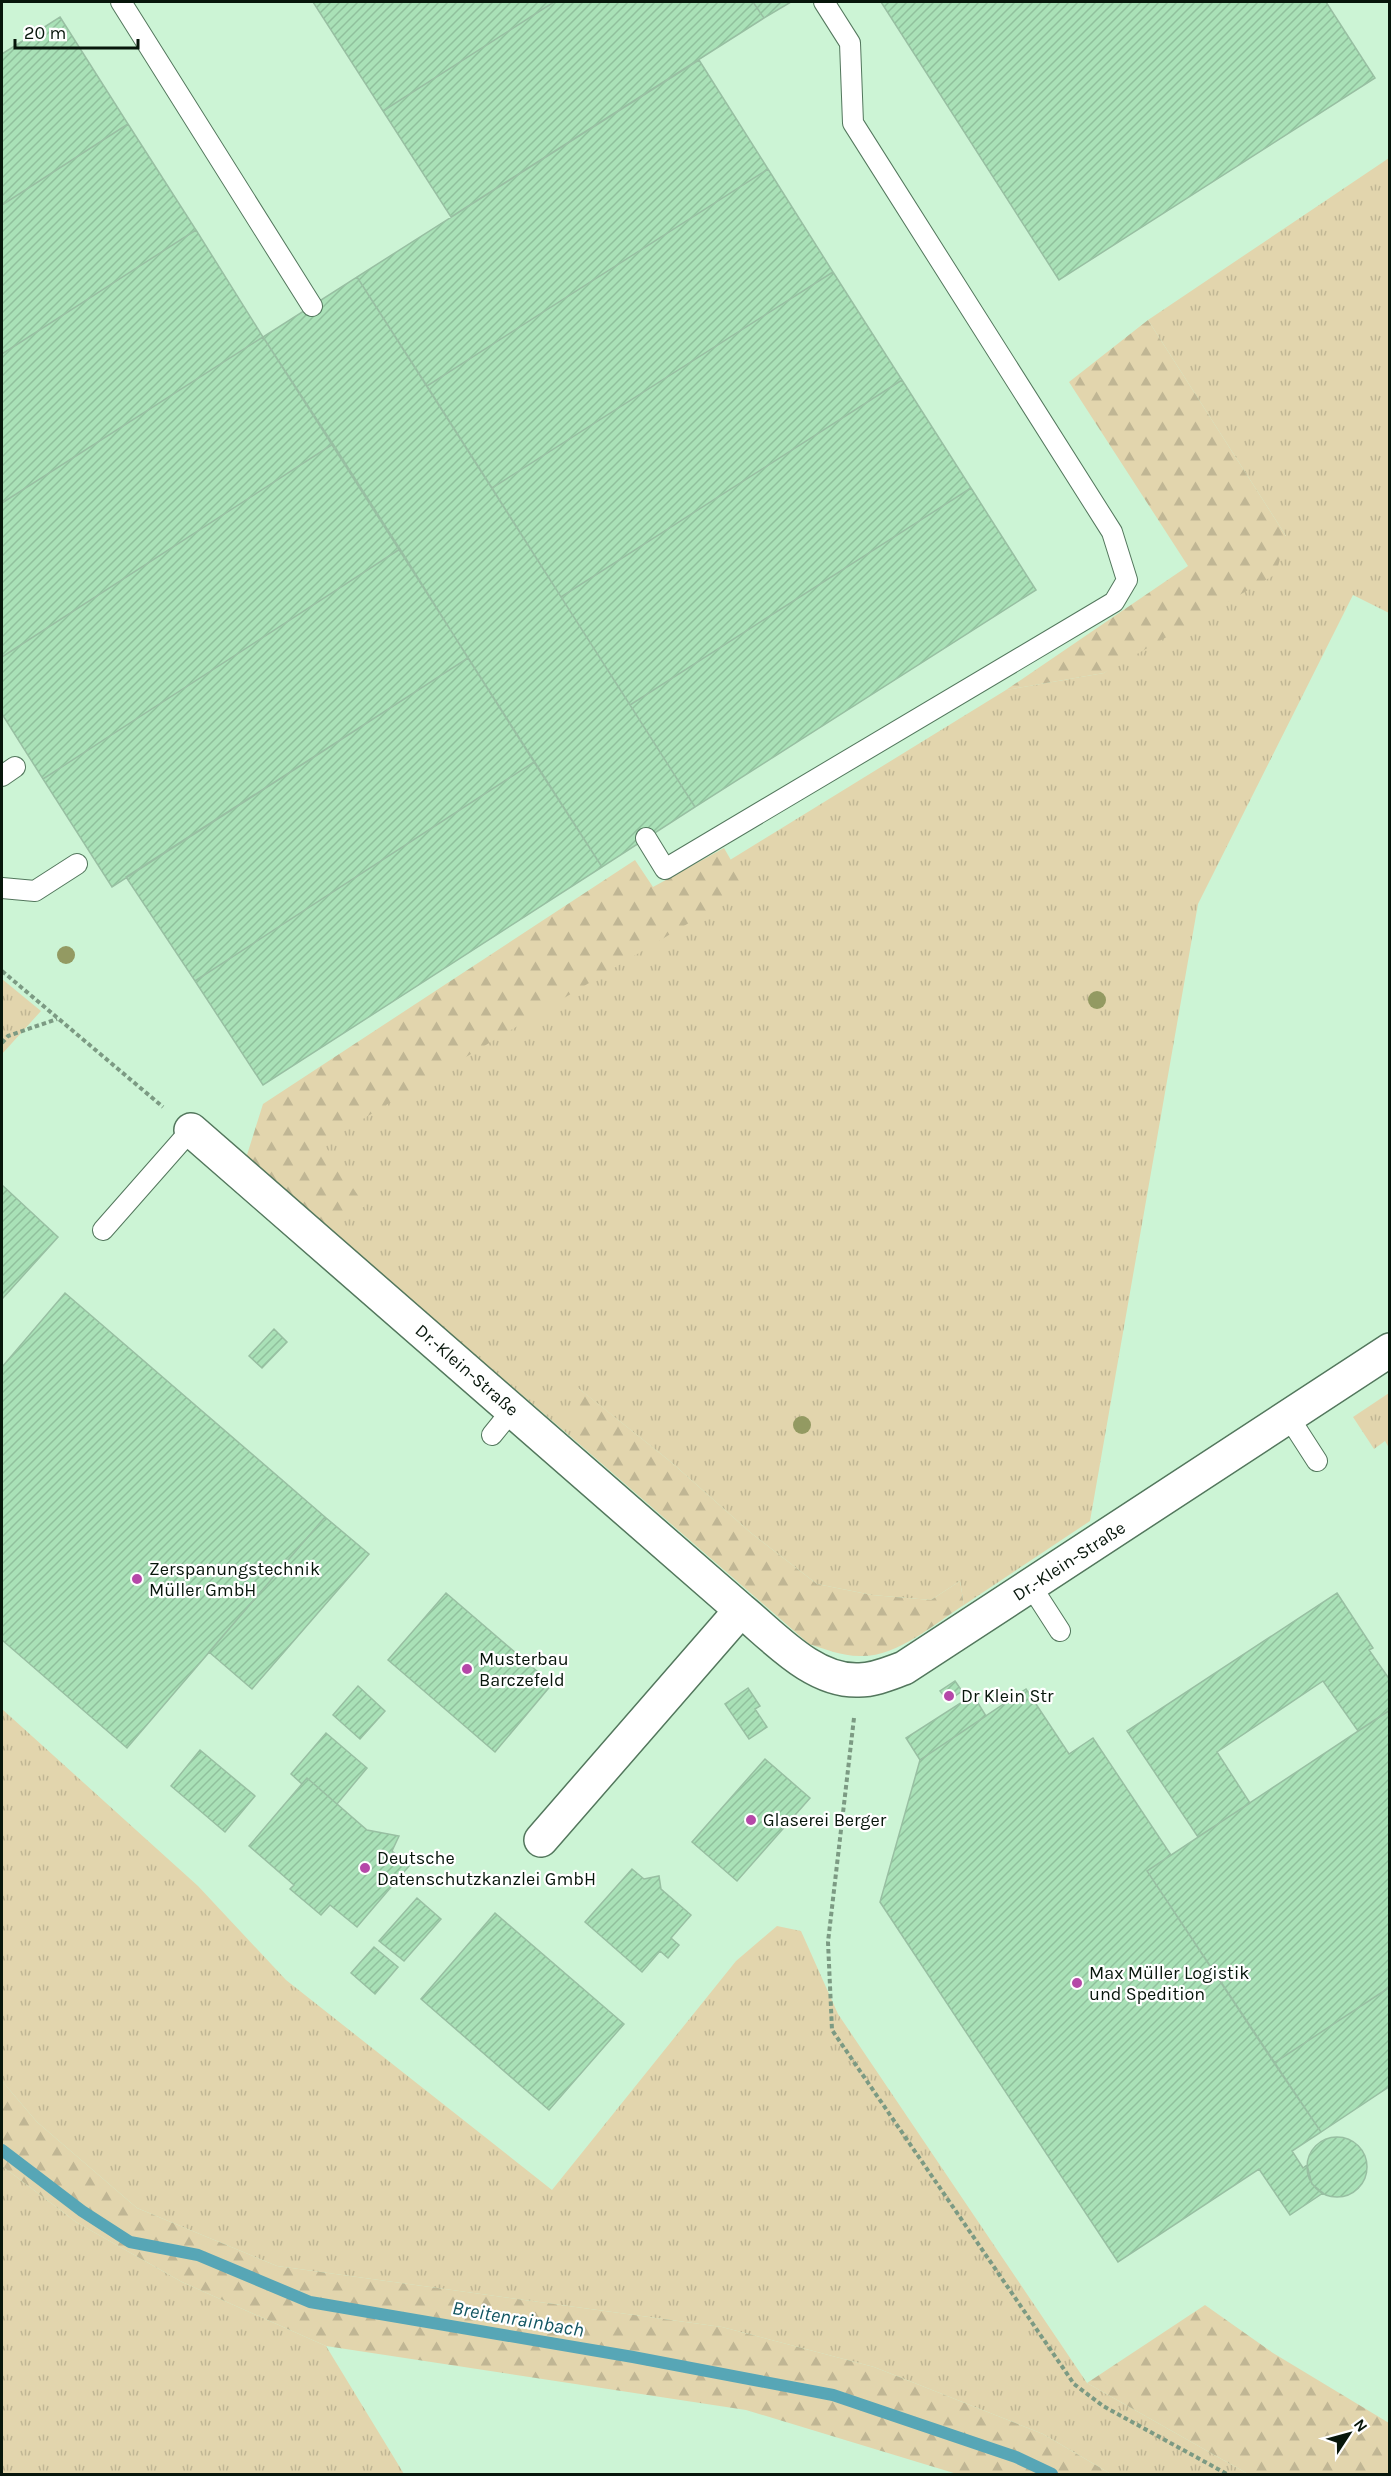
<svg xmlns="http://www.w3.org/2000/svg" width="1391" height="2476" viewBox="0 0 1391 2476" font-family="Karla,sans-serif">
<defs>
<pattern id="grass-tufts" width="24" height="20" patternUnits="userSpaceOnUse" patternTransform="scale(1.5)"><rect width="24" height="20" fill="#e2d5ad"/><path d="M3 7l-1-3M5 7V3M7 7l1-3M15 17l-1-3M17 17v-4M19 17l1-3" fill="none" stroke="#c0b694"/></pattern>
<pattern id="forest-firs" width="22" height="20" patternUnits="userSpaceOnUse" patternTransform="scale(1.5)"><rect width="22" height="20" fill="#e2d5ad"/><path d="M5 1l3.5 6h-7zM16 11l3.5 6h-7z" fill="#c0b694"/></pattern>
<pattern id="building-hatch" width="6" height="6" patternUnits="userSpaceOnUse" patternTransform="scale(1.5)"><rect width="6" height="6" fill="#a9e1b7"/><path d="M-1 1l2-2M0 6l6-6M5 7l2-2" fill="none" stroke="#90c09c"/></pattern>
</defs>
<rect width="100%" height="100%" fill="#ccf4d5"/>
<path fill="url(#grass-tufts)" d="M 1389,158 L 1389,613 L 1353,595 L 1198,904 L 1090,1521 L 964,1605 L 960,1581 L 931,1600 L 872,1595 L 817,1584 L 751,1533 L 671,1462 L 578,1388 L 578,1443 L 246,1158 L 1006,690 L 1104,673 L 1286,536 L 1148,320 Z
M 2,979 L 41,1011 L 2,1054 Z
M 1389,1393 L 1389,1448 L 1385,1441 L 1374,1449 L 1353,1417 Z
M 2,1709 L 198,1886 L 286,1980 L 552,2190 L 736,1961 L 777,1926 L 801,1931 L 838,2014 L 1087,2383 L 1248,2474 L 1111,2474 L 1043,2434 L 874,2367 L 722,2327 L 277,2266 L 137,2208 L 37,2122 L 2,2081 Z
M 2,2166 L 76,2222 L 182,2282 L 326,2346 L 404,2474 L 2,2474 Z"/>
<path fill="url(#forest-firs)" d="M 1148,320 L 1286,536 L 1276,574 L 1104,673 L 1006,690 L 1188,566 L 1069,382 Z
M 724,848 L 747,888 L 323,1143 L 365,1206 L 327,1229 L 246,1158 L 263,1104 L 635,860 L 653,887 Z
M 577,1387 L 671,1462 L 751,1533 L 817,1584 L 872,1595 L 931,1600 L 960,1581 L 964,1605 C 934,1624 896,1658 859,1656 C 842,1656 825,1649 809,1644 L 578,1443 Z
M 2,2081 L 37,2122 L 137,2208 L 277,2266 L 722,2327 L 874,2367 L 1043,2434 L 1111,2474 L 957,2474 L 746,2410 L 326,2346 L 182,2282 L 76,2222 L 2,2166 Z
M 1205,2305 L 1273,2353 L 1389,2423 L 1389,2474 L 1248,2474 L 1087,2383 Z"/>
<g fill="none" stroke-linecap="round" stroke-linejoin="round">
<path stroke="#57a6b6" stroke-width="12" d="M 2,2150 L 82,2211 L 130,2242 L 198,2255 L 310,2302 L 633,2357 L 833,2395 L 1016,2457 L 1052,2474"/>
</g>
<path fill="url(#building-hatch)" stroke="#98bfa2" stroke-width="1.5" d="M 313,2 L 554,2 L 383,111 Z
M 554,2 L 753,2 L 764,18 L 451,217 L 383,111 Z
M 753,2 L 791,2 L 764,18 Z
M 881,2 L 1326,2 L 1375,78 L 1059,280 Z
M 60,17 L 128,124 L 2,205 L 2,54 Z
M 699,60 L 768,169 L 427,386 L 357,277 Z
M 128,124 L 196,230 L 2,354 L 2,205 Z
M 768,169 L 833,272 L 492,488 L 427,386 Z
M 196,230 L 263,337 L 2,503 L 2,354 Z
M 833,272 L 902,380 L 561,597 L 492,488 Z
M 357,277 L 695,807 L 602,867 L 263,337 Z
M 263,337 L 333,444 L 2,657 L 2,503 Z
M 902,380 L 971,488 L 630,705 L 561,597 Z
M 333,444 L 400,549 L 43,779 L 2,714 L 2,657 Z
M 971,488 L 1036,590 L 695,807 L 630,705 Z
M 400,549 L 468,658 L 112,887 L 43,779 Z
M 468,658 L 534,762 L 195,981 L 126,877 Z
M 534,762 L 602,867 L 263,1085 L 195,981 Z
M 2,1185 L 58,1237 L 2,1299 Z
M 65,1293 L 325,1517 L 127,1748 L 2,1640 L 2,1367 Z
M 274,1329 L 287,1342 L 262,1368 L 249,1356 Z
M 325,1517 L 369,1554 L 252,1689 L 209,1652 Z
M 446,1593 L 552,1684 L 495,1752 L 388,1660 Z
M 1337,1593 L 1373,1648 L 1369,1650 L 1390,1680 L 1390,1710 L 1358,1731 L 1323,1681 L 1217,1752 L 1250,1803 L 1198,1837 L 1127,1731 Z
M 955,1681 L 962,1691 L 948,1701 L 940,1691 Z
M 358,1686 L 385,1711 L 360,1739 L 333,1715 Z
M 748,1688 L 760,1706 L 755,1709 L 767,1727 L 749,1739 L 725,1704 Z
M 1026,1689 L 1069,1754 L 1093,1738 L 1171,1855 L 1147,1871 L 1321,2132 L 1292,2151 L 1303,2168 L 1307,2165 L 1312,2184 L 1323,2193 L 1290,2215 L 1259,2169 L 1118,2262 L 880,1902 L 920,1760 Z
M 973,1695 L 986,1716 L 920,1760 L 906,1738 Z
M 1390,1710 L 1390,1987 L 1274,2063 L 1147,1871 Z
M 326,1733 L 367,1768 L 337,1804 L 307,1778 L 302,1784 L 291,1774 Z
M 200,1750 L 255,1796 L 225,1832 L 171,1786 Z
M 765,1759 L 810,1798 L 737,1881 L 692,1842 Z
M 307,1778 L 367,1830 L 399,1836 L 392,1851 L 409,1866 L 357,1927 L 330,1905 L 321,1915 L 290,1889 L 294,1885 L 249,1846 Z
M 632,1869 L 644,1879 L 659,1876 L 661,1889 L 691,1915 L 671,1938 L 679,1945 L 668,1958 L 660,1951 L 642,1972 L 585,1922 Z
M 417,1898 L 441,1919 L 404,1961 L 379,1941 Z
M 495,1913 L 624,2024 L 549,2110 L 421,1999 Z
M 374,1947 L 398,1967 L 375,1994 L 351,1973 Z
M 1390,1987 L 1390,2086 L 1321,2132 L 1274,2063 Z
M1307 2167a30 30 0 1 1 60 0a30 30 0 1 1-60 0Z"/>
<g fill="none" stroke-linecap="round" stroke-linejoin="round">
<defs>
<path id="service" d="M 121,2 L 312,306
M 2,776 L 15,767
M 646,838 L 665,869 L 1114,602 L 1127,580 L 1112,532 L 853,123 L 850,43 L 824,2
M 2,888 L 35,891 L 77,864
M 103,1230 L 191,1130
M 1288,1416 L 1317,1461
M 492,1435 L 513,1409
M 1031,1586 L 1060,1631"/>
<path id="minor" d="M 191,1130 L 741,1610 C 774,1637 813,1682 859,1680 C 875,1680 890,1673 904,1668 L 1390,1350
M 541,1840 L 741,1610"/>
</defs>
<use href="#service" stroke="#53775d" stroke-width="22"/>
<use href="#minor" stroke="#53775d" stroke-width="36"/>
<path stroke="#7c9a83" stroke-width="4" stroke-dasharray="4.5 3" stroke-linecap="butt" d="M 2,971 L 163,1107
M 2,1043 L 8,1036 L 57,1019
M 854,1718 L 828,1942 L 832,2030 L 1074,2384 L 1103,2406 L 1227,2474"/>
<use href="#service" stroke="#fff" stroke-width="20"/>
<use href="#minor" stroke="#fff" stroke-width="33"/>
</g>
<g fill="#939a62">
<circle cx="66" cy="955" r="9"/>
<circle cx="1097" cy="1000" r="9"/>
<circle cx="802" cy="1425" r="9"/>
</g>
<g fill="#b548a8" stroke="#fff" stroke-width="2">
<circle cx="137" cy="1579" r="6"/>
<circle cx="467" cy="1669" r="6"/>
<circle cx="949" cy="1696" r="6"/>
<circle cx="751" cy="1820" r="6"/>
<circle cx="365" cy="1868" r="6"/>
<circle cx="1077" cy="1983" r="6"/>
</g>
<g text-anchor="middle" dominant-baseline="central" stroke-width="4.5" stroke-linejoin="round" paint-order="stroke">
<g font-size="18" fill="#07160b" stroke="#fff">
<text transform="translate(467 1370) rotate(41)">Dr.-Klein-Straße</text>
<text transform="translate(1069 1561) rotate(-33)">Dr.-Klein-Straße</text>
</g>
<g font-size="18" fill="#07160b" stroke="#fff" text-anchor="start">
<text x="149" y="1569">Zerspanungstechnik<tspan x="149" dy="21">Müller GmbH</tspan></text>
<text x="479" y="1659">Musterbau<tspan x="479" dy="21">Barczefeld</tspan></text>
<text x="961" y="1696">Dr Klein Str</text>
<text x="763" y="1820">Glaserei Berger</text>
<text x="377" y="1858">Deutsche<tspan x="377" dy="21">Datenschutzkanzlei GmbH</tspan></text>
<text x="1089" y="1973">Max Müller Logistik<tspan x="1089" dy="21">und Spedition</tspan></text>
</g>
<g font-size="20" font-style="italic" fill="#135662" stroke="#fff">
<text transform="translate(518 2319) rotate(10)">Breitenrainbach</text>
</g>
</g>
<rect width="1391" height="2476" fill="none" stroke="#07160b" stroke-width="6"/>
<g transform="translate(1349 2434) rotate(54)" stroke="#ffffff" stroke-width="4.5" paint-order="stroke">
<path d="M0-4.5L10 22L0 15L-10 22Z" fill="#07160b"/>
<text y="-9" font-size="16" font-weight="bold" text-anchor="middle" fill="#07160b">N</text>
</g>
<path d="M15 39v9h123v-9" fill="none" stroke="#07160b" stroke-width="3"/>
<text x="24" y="39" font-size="18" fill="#07160b" stroke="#ffffff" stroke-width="4.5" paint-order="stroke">20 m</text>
</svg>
